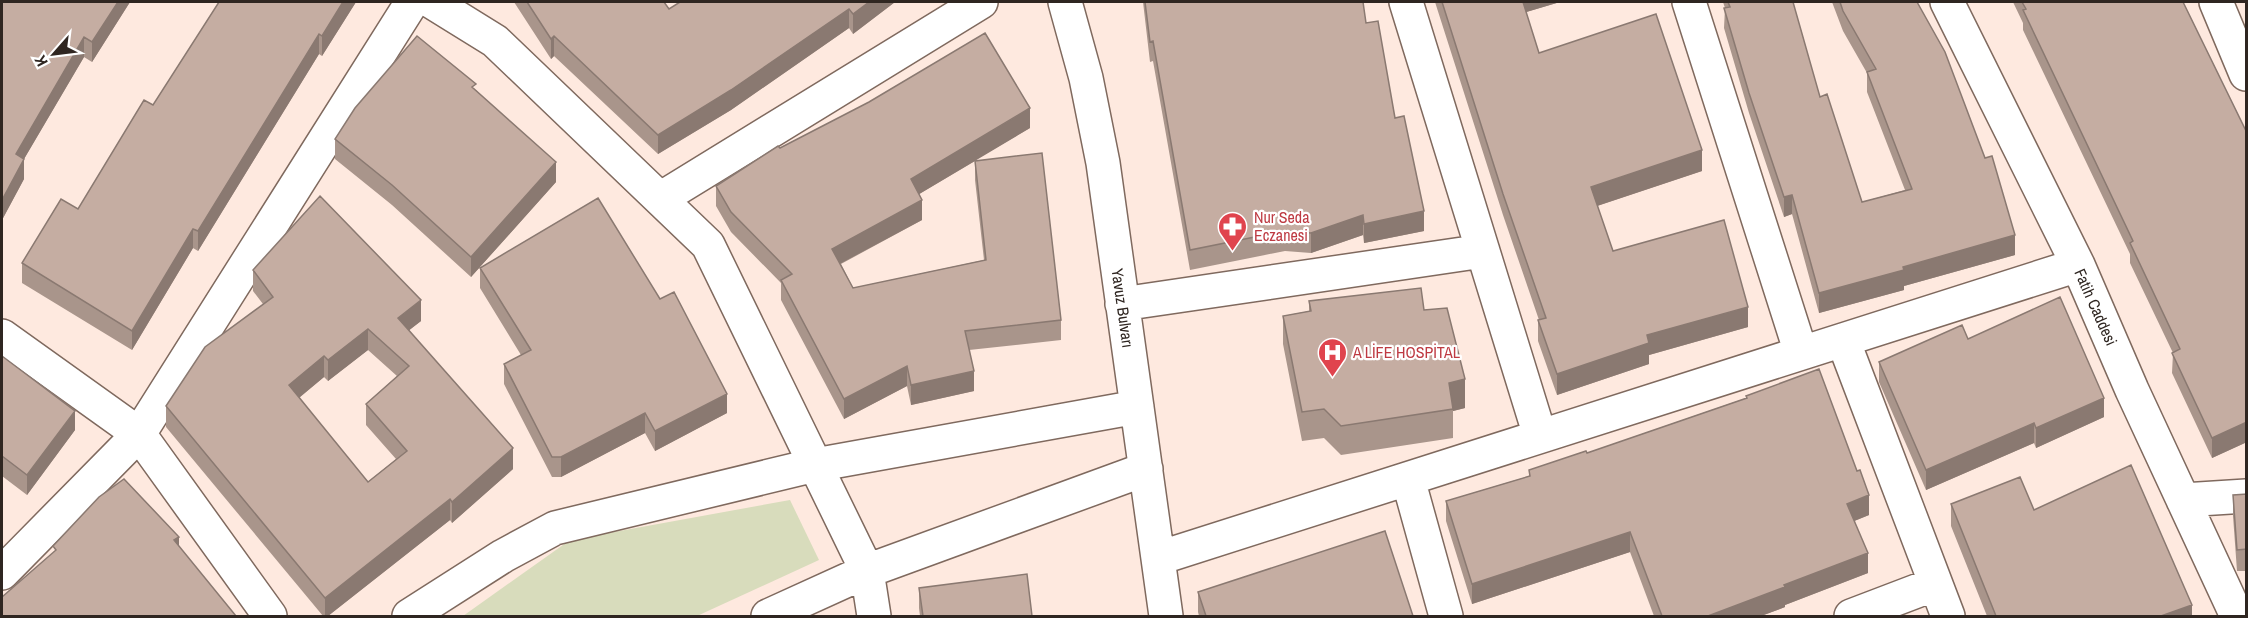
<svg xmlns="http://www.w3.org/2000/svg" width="2248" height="618" viewBox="0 0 2248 618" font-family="'Archivo Narrow',sans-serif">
<rect width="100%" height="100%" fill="#fee9df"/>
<path fill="#d8dcbc" d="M 790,500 L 819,560 L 697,616 L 463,616 L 570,540 Z"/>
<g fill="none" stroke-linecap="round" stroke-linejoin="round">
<defs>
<path id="minor" d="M 432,2 L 495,41 L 708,245 L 867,571 L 874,616
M 1065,2 L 1086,78 L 1103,163 L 1166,616
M 1406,2 L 1540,436
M 1689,2 L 1801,353
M 1947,2 L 2078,265 L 2132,390 L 2237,616
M 2216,2 L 2246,74
M 660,199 L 981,2
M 1122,304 L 1483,251
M 2,336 L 139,434 L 270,616
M 1843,340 L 1948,616
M 1408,479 L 1446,616
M 2183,500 L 2246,496
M 1159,558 L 2078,265
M 2,573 L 139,434 L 412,2
M 409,616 L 503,556 L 555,528 L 815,465 L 1137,407
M 768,616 L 867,571 L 1146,469
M 1851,616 L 1935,584"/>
</defs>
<use href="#minor" stroke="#7f695e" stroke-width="36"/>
<use href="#minor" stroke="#fff" stroke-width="33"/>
</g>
<path fill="#a9958b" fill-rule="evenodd" d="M 2,2 L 130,2 L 92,62 L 84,57 L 24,159 L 24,179 L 2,220 Z
M 219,2 L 356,2 L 322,56 L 319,54 L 198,251 L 193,248 L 132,350 L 22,283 L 22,263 L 78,209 L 153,105 Z
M 514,2 L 664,2 L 669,9 L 895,2 L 853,34 L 849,28 L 731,110 L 658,154 L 554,56 L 551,59 Z
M 1143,2 L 1363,2 L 1366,23 L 1395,118 L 1424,231 L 1364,243 L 1363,235 L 1311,253 L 1285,251 L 1190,270 L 1153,61 L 1150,62 Z
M 1435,2 L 1560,2 L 1526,12 L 1539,53 L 1702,171 L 1597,206 L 1613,251 L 1748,327 L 1649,355 L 1649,364 L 1557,395 L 1538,341 L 1538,320 L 1539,320 L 1503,215 Z
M 1723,2 L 1793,2 L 1820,97 L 1862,202 L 1905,190 L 1867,92 L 1867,73 L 1843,31 L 1832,2 L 1917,2 L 2015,255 L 1904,286 L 1904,290 L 1819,313 L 1792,214 L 1784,217 L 1749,113 L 1724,28 L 1725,8 Z
M 2013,2 L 2183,2 L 2247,133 L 2247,442 L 2212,458 L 2172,373 L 2173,353 L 2130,263 L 2130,254 L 2023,30 L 2023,23 Z
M 476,90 L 556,182 L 471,277 L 392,205 L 335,159 L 335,139 Z
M 1030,128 L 975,160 L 1061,320 L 1061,340 L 969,350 L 974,391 L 911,405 L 907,386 L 844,419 L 781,300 L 781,283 L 731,232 L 716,206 L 716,186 L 780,148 ZM 975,161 L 975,180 L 984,260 L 853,288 L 841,264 L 922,220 L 919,194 Z
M 480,268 L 727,413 L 655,451 L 645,433 L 561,477 L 552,477 L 504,384 L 504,364 L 521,355 L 480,288 Z
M 253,270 L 421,321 L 409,330 L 513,469 L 452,523 L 450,520 L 328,616 L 323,616 L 166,427 L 166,406 L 263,304 L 253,291 ZM 368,350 L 397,376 L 366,404 L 366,425 L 396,459 L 368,482 L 299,398 L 324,377 L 328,381 Z
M 1309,301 L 1424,310 L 1465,408 L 1453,411 L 1453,438 L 1341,455 L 1324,438 L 1302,441 L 1283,344 L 1283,316 L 1309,311 Z
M 1968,339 L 2104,417 L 2036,448 L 2034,443 L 1926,490 L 1879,382 L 1879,362 Z
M 2,356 L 75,430 L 27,495 L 2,476 Z
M 1746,396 L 1869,515 L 1854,521 L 1868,573 L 1785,605 L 1785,607 L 1761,616 L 1654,616 L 1630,552 L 1472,604 L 1446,521 L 1446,501 L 1529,476 L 1529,470 L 1587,453 L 1746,398 Z
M 2247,494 L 2247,571 L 2237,571 L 2233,516 L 2233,495 Z
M 1951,504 L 2034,510 L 2192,616 L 1987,616 L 1951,526 Z
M 919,588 L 1032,616 L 920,616 L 919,608 Z
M 1198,592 L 1413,616 L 1199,616 L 1198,612 Z"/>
<path fill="#8a7971" d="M 118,2 L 130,2 L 92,62 L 92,42 Z
M 343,2 L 356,2 L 322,56 L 322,36 Z
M 869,2 L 895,2 L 853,34 L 853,14 Z
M 1520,2 L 1560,2 L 1520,14 Z
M 849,9 L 849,28 L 731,110 L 658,154 L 658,135 Z
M 319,34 L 319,54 L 198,251 L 198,231 Z
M 554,36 L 554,56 L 551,59 L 551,39 Z
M 84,37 L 84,57 L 24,159 L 24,179 L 2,220 L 2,200 L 16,154 Z
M 1030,108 L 1030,128 L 911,199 L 911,179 Z
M 1702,150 L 1702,171 L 1591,208 L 1591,187 Z
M 556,162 L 556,182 L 471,277 L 471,257 Z
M 1792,195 L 1792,214 L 1784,217 L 1784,197 Z
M 922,200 L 922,220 L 832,268 L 832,249 Z
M 1424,211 L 1424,231 L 1364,243 L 1364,224 Z
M 1363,215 L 1363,235 L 1311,253 L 1311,233 Z
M 193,229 L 193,248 L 132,350 L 132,331 Z
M 2015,235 L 2015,255 L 1904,286 L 1904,290 L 1819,313 L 1819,293 L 1903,267 Z
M 421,300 L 421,321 L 398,339 L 398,318 Z
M 1748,307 L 1748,327 L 1649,355 L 1649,364 L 1557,395 L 1557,374 L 1647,335 Z
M 368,329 L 368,350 L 328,381 L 328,360 Z
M 324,356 L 324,377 L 289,406 L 289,385 Z
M 907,366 L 907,386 L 844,419 L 844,399 Z
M 974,371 L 974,391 L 911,405 L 911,385 Z
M 1465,379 L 1465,408 L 1453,411 L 1449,383 Z
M 727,394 L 727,413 L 655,451 L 655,431 Z
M 2104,398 L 2104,417 L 2036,448 L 2036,428 Z
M 75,411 L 75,430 L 27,495 L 27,475 Z
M 645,413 L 645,433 L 561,477 L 561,457 Z
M 2247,422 L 2247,442 L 2212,458 L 2212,438 Z
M 2034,423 L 2034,443 L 1926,490 L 1926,470 Z
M 513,448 L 513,469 L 452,523 L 452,502 Z
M 1869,495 L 1869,515 L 1847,524 L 1847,504 Z
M 450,499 L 450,520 L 328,616 L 325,616 L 325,598 Z
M 1630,532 L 1630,552 L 1472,604 L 1472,584 Z
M 179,537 L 179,557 L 174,540 Z
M 1868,553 L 1868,573 L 1785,605 L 1785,607 L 1761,616 L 1708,616 L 1784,585 Z
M 2192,605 L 2192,616 L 2161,616 Z"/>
<path fill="#c5ada2" stroke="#8a7971" stroke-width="1.5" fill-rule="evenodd" d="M 2,2 L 118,2 L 92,42 L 84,37 L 16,154 L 24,159 L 2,200 Z
M 219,2 L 343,2 L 322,36 L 319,34 L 198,231 L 193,229 L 132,331 L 22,263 L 61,199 L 78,209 L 144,100 L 153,105 Z
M 527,2 L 664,2 L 669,9 L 680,2 L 869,2 L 853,14 L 849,9 L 731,90 L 658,135 L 554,36 L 551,39 Z
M 1145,2 L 1363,2 L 1366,23 L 1378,21 L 1395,118 L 1404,116 L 1424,211 L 1364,224 L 1363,215 L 1311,233 L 1285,231 L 1190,250 L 1153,41 L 1150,42 Z
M 1442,2 L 1523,2 L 1539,53 L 1656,14 L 1702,150 L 1591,187 L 1613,251 L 1724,220 L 1748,307 L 1647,335 L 1649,343 L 1557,374 L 1538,320 L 1546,318 L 1503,194 Z
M 1728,2 L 1793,2 L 1820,97 L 1827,94 L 1862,202 L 1912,189 L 1867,72 L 1876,69 L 1843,11 L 1840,2 L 1917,2 L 1945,52 L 1985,158 L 1992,156 L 2015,235 L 1903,267 L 1904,270 L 1819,293 L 1792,195 L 1784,197 L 1749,93 L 1724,8 L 1730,7 Z
M 2022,2 L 2183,2 L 2247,133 L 2247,422 L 2212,438 L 2172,353 L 2180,349 L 2130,243 L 2133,241 L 2023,10 L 2026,9 Z
M 985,33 L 1030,108 L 911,179 L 922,200 L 832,249 L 853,288 L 986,260 L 975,161 L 1042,153 L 1061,320 L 965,331 L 974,371 L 911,385 L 907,366 L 844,399 L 781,280 L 792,274 L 731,212 L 716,186 L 778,146 L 780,148 L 869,102 Z
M 417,36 L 476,84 L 472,87 L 556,162 L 471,257 L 392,185 L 335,139 L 355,108 Z
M 320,196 L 421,300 L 398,318 L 513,448 L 452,502 L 450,499 L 325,598 L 166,406 L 205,347 L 273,297 L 253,270 ZM 368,329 L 409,366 L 366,404 L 407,451 L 368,482 L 289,385 L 324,356 L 328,360 Z
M 598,198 L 660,299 L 674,292 L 727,394 L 655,431 L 645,413 L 561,457 L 552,457 L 504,364 L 531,350 L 480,268 Z
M 1421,288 L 1424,310 L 1447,308 L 1465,379 L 1449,383 L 1453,409 L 1341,426 L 1324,409 L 1302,412 L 1283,316 L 1311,311 L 1309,301 Z
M 2060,297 L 2104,398 L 2036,428 L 2034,423 L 1926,470 L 1879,362 L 1962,325 L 1968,339 Z
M 2,356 L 75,411 L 27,475 L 2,456 Z
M 1819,369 L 1857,471 L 1860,470 L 1869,495 L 1847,504 L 1868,553 L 1784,585 L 1785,587 L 1708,616 L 1662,616 L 1630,532 L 1472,584 L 1446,501 L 1530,476 L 1529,470 L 1586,451 L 1587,453 L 1747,398 L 1746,396 Z
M 2131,465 L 2192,605 L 2161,616 L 1996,616 L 1951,504 L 2020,477 L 2034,510 Z
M 124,479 L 179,537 L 174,540 L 236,616 L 2,616 L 2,597 L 56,550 L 53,546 L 99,497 Z
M 2247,494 L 2247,549 L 2237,550 L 2233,495 Z
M 1385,531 L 1413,616 L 1206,616 L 1198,592 Z
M 1027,574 L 1032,616 L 923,616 L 919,588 Z"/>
<defs>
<symbol id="pharmacy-pin" viewBox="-11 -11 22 30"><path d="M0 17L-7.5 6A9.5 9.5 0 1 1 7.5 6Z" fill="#e0444e" stroke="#fff"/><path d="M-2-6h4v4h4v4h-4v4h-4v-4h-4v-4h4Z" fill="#fff"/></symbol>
<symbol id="hospital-pin" viewBox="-11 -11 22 30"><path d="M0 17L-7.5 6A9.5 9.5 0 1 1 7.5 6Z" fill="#e0444e" stroke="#fff"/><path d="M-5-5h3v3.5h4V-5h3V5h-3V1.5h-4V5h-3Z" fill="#fff"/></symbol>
</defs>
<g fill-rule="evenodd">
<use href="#pharmacy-pin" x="1216" y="210" width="33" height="45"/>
<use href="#hospital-pin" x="1316" y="336" width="33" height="45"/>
</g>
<g text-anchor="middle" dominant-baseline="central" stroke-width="4.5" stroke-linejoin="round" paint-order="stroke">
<g font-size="16" fill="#be3a42" stroke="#fff" text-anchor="start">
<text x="1254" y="217">Nur Seda<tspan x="1254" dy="18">Eczanesi</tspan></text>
<text x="1353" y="352">A LİFE HOSPİTAL</text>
</g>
<g font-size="16" fill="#2f2621" stroke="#fff">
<text transform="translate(2096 307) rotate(66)">Fatih Caddesi</text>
<text transform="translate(1123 308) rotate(82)">Yavuz Bulvarı</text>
</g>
</g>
<rect width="2248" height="618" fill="none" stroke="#2f2621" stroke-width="6"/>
<g transform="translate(54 54) rotate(242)" stroke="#ffffff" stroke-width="4.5" paint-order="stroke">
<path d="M0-4.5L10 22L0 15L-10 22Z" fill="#2f2621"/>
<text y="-9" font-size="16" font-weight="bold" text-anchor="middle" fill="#2f2621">K</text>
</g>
</svg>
